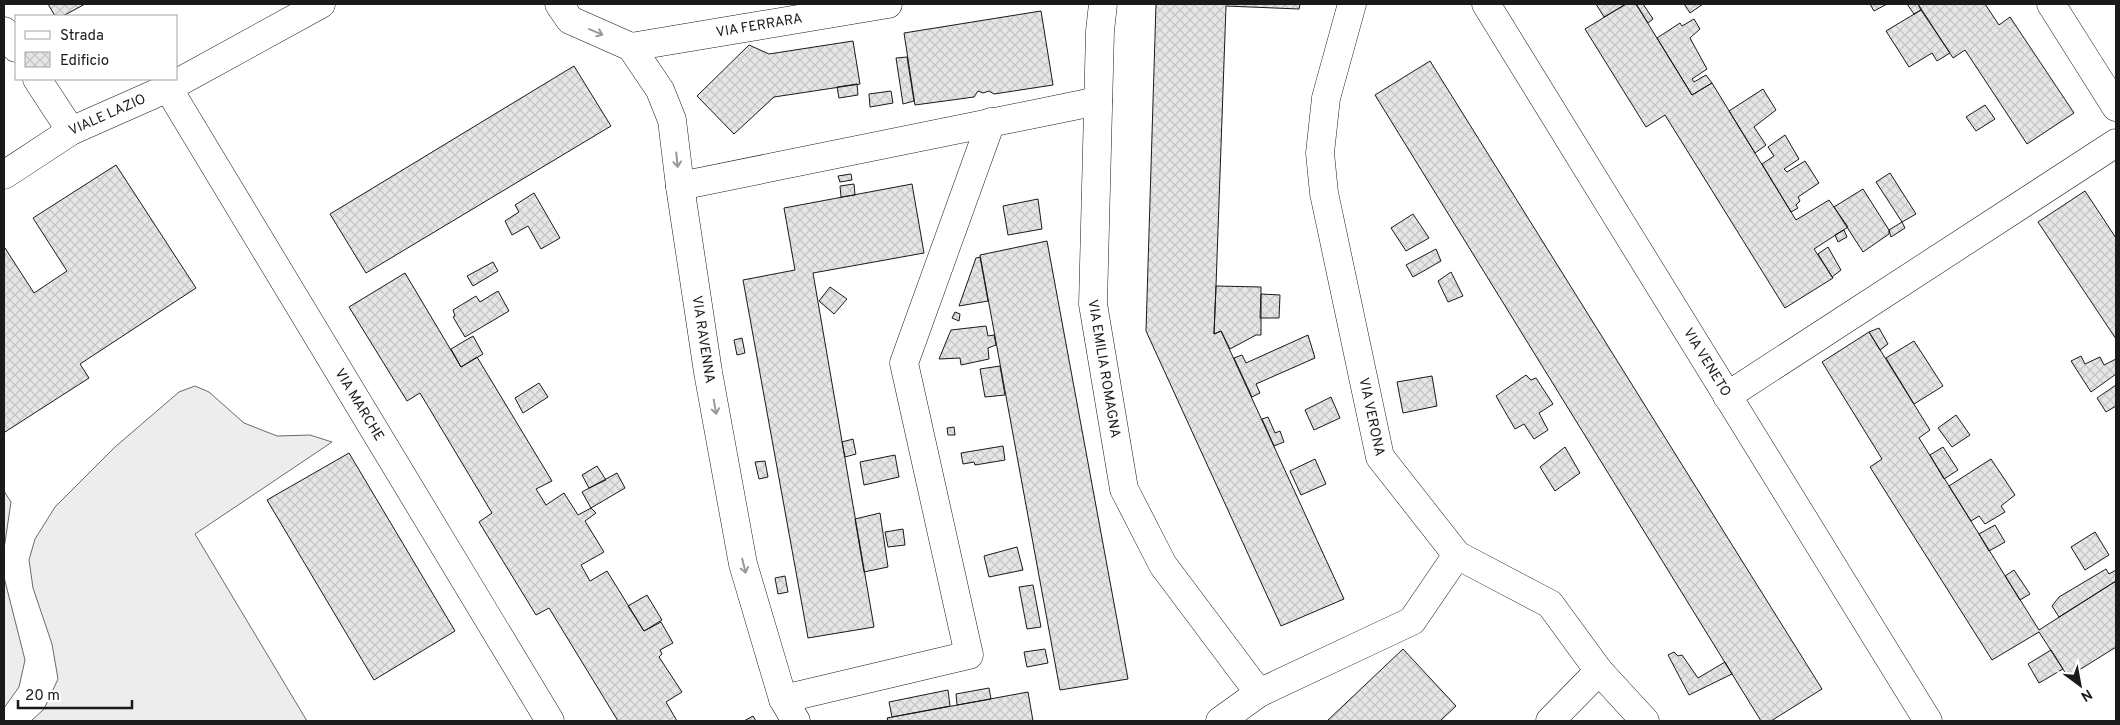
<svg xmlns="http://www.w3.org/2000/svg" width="2120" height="725" viewBox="0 0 2120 725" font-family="Overpass,sans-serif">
<defs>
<pattern id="building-cross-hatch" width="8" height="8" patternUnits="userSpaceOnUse" patternTransform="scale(1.25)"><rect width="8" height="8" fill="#e6e6e6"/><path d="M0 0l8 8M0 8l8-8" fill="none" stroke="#c5c5c5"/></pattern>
</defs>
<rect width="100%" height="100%" fill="#fff"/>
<path fill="#ededed" stroke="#6a6a6a" d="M 195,386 L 209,392 L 244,423 L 277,436 L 310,435 L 332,442 L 195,534 L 307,721 L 31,721 L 44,709 L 58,679 L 52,644 L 33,588 L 29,560 L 35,539 L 55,507 L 115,447 L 179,392 Z
M 4,491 L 11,502 L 4,549 Z
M 4,577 L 25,660 L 19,687 L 4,708 Z"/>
<path fill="url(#building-cross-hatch)" stroke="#1a1a1a" d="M 48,4 L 85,4 L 63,16 L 55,16 Z
M 1156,4 L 1300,4 L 1299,9 L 1226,6 L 1216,286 L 1214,334 L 1221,331 L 1344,599 L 1281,626 L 1146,331 Z
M 1596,4 L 1626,4 L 1604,17 Z
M 1626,4 L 1636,4 L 1692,95 L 1712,83 L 1796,220 L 1829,200 L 1848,227 L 1814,249 L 1833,278 L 1785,308 L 1665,115 L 1646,127 L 1585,29 Z
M 1636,4 L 1643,4 L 1653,19 L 1648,23 Z
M 1684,4 L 1703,4 L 1690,13 Z
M 1870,4 L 1887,4 L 1874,11 Z
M 1907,4 L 1918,4 L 1921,10 L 1914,14 Z
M 1918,4 L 1985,4 L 1999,25 L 2010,17 L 2074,113 L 2027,144 L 1965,50 L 1953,58 Z
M 1921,10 L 1950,53 L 1937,61 L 1932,53 L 1909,67 L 1886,31 Z
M 1041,11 L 1053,85 L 994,94 L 989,91 L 983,93 L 978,91 L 974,97 L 915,105 L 904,33 Z
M 1694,19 L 1700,29 L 1690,38 L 1707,69 L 1692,79 L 1694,82 L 1706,75 L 1712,83 L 1692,95 L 1657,38 L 1680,23 L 1682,26 Z
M 853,41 L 860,84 L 774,97 L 734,134 L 697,96 L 749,45 L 769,54 Z
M 907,57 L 914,101 L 903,104 L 896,58 Z
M 1430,61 L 1822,689 L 1771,721 L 1761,721 L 1375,95 Z
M 574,66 L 611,126 L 366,273 L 330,214 Z
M 857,84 L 858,95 L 839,98 L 837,87 Z
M 1763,89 L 1776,110 L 1754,127 L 1766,145 L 1755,153 L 1729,111 Z
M 891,91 L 893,103 L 870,107 L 869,94 Z
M 1985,105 L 1995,119 L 1976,131 L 1966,117 Z
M 1785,135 L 1799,159 L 1784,169 L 1787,172 L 1805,161 L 1819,183 L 1798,197 L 1800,201 L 1796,205 L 1798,208 L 1791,212 L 1762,164 L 1774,156 L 1768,147 Z
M 116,165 L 196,288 L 80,364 L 89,378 L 5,432 L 4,429 L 4,249 L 5,248 L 34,293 L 67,271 L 33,218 Z
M 1890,173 L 1916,214 L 1902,222 L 1876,182 Z
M 851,174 L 852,180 L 840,182 L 838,176 Z
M 854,184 L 855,195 L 841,197 L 840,186 Z
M 912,184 L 924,253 L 813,273 L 874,627 L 808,638 L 743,280 L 795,270 L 784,208 Z
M 1863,189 L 1889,230 L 1889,234 L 1863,252 L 1834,207 Z
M 2085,191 L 2116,238 L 2116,339 L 2038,222 Z
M 534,193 L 560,238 L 541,249 L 528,226 L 512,235 L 505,221 L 519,212 L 515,205 Z
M 1038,199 L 1042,229 L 1008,235 L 1003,206 Z
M 1413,214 L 1429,238 L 1406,251 L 1391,228 Z
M 1902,222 L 1905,228 L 1891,237 L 1889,230 Z
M 1844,230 L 1847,237 L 1838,242 L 1835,235 Z
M 1047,241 L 1128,679 L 1060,690 L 980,255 Z
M 1828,247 L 1841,270 L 1832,277 L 1818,254 Z
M 1436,249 L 1441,261 L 1413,277 L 1406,265 Z
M 980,257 L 988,301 L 959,306 L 976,258 Z
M 493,262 L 498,271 L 473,286 L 467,276 Z
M 1451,272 L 1463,296 L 1448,302 L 1438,281 Z
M 405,273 L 461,367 L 477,357 L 552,481 L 536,489 L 546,505 L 564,493 L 578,515 L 591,508 L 596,513 L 585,521 L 604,552 L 581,565 L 590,581 L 607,571 L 644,631 L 661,622 L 673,643 L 660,650 L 662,654 L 659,657 L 682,692 L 666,702 L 677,721 L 618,721 L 549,608 L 536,615 L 479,522 L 492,513 L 420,393 L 407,401 L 349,307 Z
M 1216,286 L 1261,287 L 1261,335 L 1256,335 L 1230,349 L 1221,331 L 1214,334 Z
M 830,287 L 847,299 L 834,314 L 819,301 Z
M 498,291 L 509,311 L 465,337 L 453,317 L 455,316 L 453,310 L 476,296 L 480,302 Z
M 1261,294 L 1280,295 L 1279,318 L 1260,318 Z
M 955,312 L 960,314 L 959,321 L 952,318 Z
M 986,326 L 988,336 L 994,335 L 996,345 L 988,348 L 989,359 L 961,365 L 960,358 L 939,359 L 951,330 Z
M 1879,328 L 1888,344 L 1880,350 L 1869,332 Z
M 1869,332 L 1930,430 L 1919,438 L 2039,630 L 2116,581 L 2116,647 L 2068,677 L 2039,632 L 1992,660 L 1870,467 L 1882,459 L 1822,362 Z
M 1308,335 L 1315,358 L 1256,384 L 1260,393 L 1252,397 L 1234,358 L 1242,355 L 1246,363 Z
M 473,336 L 483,354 L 461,367 L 451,349 Z
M 742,338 L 745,353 L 737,355 L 734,340 Z
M 1914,341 L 1943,386 L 1914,404 L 1886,358 Z
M 2081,356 L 2085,364 L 2100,357 L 2104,365 L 2116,359 L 2116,374 L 2091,392 L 2071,361 Z
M 1000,366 L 1005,395 L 985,397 L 980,369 Z
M 1526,375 L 1531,380 L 1536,378 L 1553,404 L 1539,413 L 1548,430 L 1534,439 L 1524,424 L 1515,429 L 1496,396 Z
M 1432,376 L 1437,406 L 1403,413 L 1397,382 Z
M 539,383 L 548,397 L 523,413 L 515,398 Z
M 2116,385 L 2116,406 L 2106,412 L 2097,398 Z
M 1331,397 L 1340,418 L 1314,430 L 1305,410 Z
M 1956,415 L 1970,435 L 1952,447 L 1938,428 Z
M 1268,417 L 1275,433 L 1280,431 L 1284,442 L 1274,446 L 1262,419 Z
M 954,427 L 955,435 L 948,435 L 947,428 Z
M 853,439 L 856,454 L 845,457 L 842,442 Z
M 1003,446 L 1005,460 L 975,465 L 974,462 L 963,464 L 961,453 Z
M 1565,447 L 1580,473 L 1555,491 L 1540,467 Z
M 1943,447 L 1958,470 L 1944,479 L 1930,455 Z
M 349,453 L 455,631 L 374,680 L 267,500 Z
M 895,455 L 899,477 L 864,485 L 860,462 Z
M 1315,459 L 1326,484 L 1301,495 L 1290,471 Z
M 1991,459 L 2015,495 L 2001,506 L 2005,512 L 1985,524 L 1979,516 L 1971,521 L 1949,486 Z
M 765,461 L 768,477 L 759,479 L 755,462 Z
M 597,466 L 606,480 L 589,488 L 582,475 Z
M 617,473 L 625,488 L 591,508 L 582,492 Z
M 880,513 L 888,567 L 864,572 L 855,519 Z
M 1995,525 L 2005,542 L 1989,551 L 1979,534 Z
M 903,529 L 905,545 L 888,547 L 885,532 Z
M 2095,532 L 2109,555 L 2085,570 L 2071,547 Z
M 1017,547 L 1023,570 L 989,577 L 984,556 Z
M 2106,569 L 2109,574 L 2116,570 L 2116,581 L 2059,617 L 2052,606 L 2059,597 Z
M 2014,570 L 2030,594 L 2020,600 L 2005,576 Z
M 785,576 L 788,592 L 778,594 L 775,578 Z
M 1033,585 L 1041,627 L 1027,629 L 1019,587 Z
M 647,595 L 662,620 L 644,631 L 628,606 Z
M 1045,649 L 1048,663 L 1027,667 L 1024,652 Z
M 1403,649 L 1456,706 L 1440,721 L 1327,721 Z
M 2051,650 L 2063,669 L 2039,683 L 2028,664 Z
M 1674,652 L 1678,656 L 1682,655 L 1698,678 L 1725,662 L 1732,674 L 1689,695 L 1668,655 Z
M 989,688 L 991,699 L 957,705 L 956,694 Z
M 948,690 L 950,706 L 892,717 L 889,702 Z
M 1028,692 L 1033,721 L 888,721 L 887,718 Z
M 753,716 L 756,721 L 744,721 Z"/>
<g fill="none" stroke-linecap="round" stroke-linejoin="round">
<defs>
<g id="minor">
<path id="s1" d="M 559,4 L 570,20 L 631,47 L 660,90 L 672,120 L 680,186 L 708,372 L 743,564 L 783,699 L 796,721"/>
<path id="s2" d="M 1103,4 L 1100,31 L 1093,304 L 1124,489 L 1163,565 L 1259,693"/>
<path id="s3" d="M 1352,4 L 1326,98 L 1320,153 L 1324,193 L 1380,457 L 1457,555 L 1550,604 L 1599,671 L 1645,721"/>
<path id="s4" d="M 1486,4 L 1928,721"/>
<path d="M 2051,4 L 2116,107"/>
<path d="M 4,31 L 16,48"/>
<path id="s5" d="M 631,47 L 888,4"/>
<path d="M 37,79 L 71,131"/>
<path id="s6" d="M 168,88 L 550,721"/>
<path id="s7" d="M 4,175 L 71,131 L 168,88 L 321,4"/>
<path d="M 680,186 L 1098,101"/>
<path d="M 1727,396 L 2116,143"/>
<path d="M 783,699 L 969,655 L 904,363 L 991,122"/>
<path d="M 1220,721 L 1259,693 L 1412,621 L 1457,555"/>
<path d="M 1550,721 L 1599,671"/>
</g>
</defs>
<use href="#minor" stroke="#1a1a1a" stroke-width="29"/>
<use href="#minor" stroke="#fff" stroke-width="28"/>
</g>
<defs><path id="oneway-shaft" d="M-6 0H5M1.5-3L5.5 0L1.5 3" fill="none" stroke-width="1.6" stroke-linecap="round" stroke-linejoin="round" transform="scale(1.25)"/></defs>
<g stroke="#989898">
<use href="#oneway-shaft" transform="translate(596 32) rotate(23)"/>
<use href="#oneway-shaft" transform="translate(677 160) rotate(84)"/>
<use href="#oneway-shaft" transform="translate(715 407) rotate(80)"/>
<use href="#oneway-shaft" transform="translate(744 566) rotate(76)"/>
</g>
<g text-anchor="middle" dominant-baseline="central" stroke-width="4" stroke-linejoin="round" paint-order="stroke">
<g font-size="14" fill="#1a1a1a" stroke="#fff">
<text stroke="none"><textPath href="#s5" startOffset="130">VIA FERRARA</textPath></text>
<text stroke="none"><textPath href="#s7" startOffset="120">VIALE LAZIO</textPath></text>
<text stroke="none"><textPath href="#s1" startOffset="392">VIA RAVENNA</textPath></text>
<text stroke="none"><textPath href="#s4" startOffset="421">VIA VENETO</textPath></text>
<text stroke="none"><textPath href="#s2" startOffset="366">VIA EMILIA ROMAGNA</textPath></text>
<text stroke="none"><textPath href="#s6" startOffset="370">VIA MARCHE</textPath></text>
<text stroke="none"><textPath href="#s3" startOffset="422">VIA VERONA</textPath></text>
</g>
</g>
<rect width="2120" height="725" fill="none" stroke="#1a1a1a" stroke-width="10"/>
<rect x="15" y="15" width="162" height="65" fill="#ffffff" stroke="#a3a3a3"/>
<rect x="25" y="31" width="25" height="8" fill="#ffffff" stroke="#a3a3a3"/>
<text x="60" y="40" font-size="15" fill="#1a1a1a">Strada</text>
<rect x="25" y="52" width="25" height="15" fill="url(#building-cross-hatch)" stroke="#a3a3a3"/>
<text x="60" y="65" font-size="15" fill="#1a1a1a">Edificio</text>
<g transform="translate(2080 685) rotate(148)" stroke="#ffffff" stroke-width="4" paint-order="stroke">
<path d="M0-4L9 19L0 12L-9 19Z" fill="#1a1a1a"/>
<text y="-8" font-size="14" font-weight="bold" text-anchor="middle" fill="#1a1a1a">N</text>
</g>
<path d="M18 700v8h114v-8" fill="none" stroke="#1a1a1a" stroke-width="2.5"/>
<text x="25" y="700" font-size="15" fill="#1a1a1a" stroke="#ffffff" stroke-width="4" paint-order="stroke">20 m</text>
</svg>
